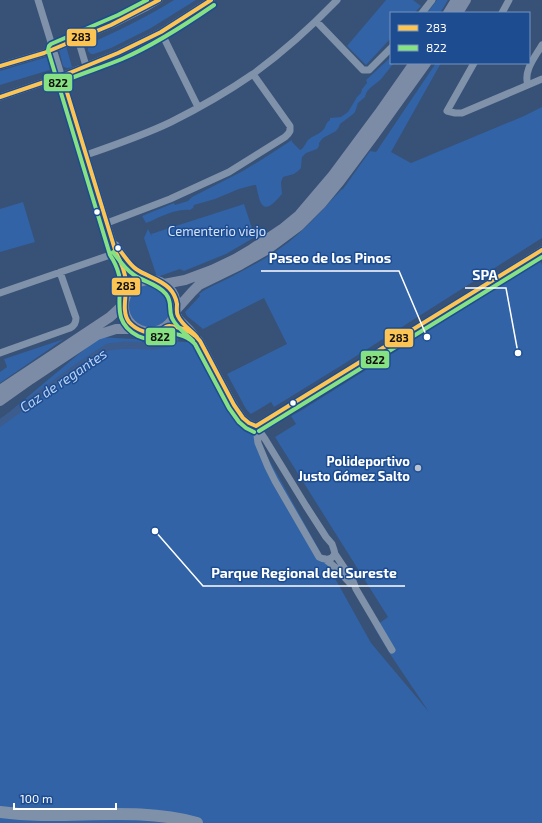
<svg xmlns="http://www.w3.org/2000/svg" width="542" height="823" viewBox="0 0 542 823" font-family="'Exo 2',sans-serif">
<rect width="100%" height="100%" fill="#385176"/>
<path fill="#3163a6" d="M 174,0 L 196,0 L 151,28 L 111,48 L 94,54 L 91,54 L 88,51 L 88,46 L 91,43 C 120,30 148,16 174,0 Z
M 386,0 L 413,0 L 421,6 L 414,13 L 391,13 L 391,38 L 366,65 L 347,46 Z
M 437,0 L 448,0 L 440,13 L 427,13 Z
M 66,46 L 72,67 C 69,68 66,69 63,66 L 59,50 Z
M 47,57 L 50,70 L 0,85 L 0,71 Z
M 391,57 L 391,63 L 394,63 C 390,68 386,73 382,78 C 376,85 367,87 365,97 L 358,103 L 355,112 L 352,115 L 340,124 L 339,127 L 336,131 L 323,138 L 319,143 L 319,146 L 317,149 L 306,153 L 302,157 L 301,168 L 298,171 L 294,174 L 283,177 L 281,182 L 282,194 C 275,202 264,216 259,198 C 258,194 257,190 256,185 L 254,185 L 239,189 L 215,199 L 194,205 L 193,208 L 190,210 C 175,208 159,218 146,223 L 142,216 L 174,203 L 175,205 L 188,201 L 192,197 L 241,172 L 261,160 L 292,140 L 292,142 L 300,150 C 304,148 305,144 308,140 C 312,136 318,135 322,131 C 326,128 325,123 330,120 L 330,118 L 341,117 L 348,112 L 357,97 L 361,93 L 362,89 L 367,83 L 366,80 Z
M 436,63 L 441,63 L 391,152 L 411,163 L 524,116 L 542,107 L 542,238 L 339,367 L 274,407 L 271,402 L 251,414 L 246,409 L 227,374 L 287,344 L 264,298 L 203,329 L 187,316 L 185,312 L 200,296 L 199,294 C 208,287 219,283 229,278 C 246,269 264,260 279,249 C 303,233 322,210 341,190 L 343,189 L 370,151 L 376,152 Z
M 23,202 L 35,242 L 0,252 L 0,209 Z
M 244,204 L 255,237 L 226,254 L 184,271 L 180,269 L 157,277 L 144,238 L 148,229 L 152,237 L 151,234 Z
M 540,261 L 542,265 L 542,823 L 0,823 L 0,420 L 99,337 L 204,343 L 371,643 L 429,712 L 390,654 L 374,627 L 388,617 L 275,437 L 296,424 L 291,416 L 302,410 Z
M129 306a21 21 0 1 1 42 0a21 21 0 1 1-42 0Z
M 64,339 L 0,383 L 0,372 L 7,367 L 4,359 Z"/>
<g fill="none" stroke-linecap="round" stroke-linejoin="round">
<path stroke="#3c5c8d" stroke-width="7" d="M 0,423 L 76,368 L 108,347 L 125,345 L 152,346 L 166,344 L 175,339"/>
<path stroke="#7f92a9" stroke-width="7" d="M 38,0 L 116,253 C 124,269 126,279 126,297
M 422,13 L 432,0
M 502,13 L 509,0
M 316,21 L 363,70 L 369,70 L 391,48
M 161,32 L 198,107
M 78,39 L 86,66
M 474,63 L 447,111 L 455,113 L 462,113 L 542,79
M 0,66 L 44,53 L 111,25 L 147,7 L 159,0
M 528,85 C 523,71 535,57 542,45
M 0,97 L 62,76 L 74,71 L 118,53 L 161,32 L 211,0
M 86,155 C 115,145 144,135 171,122 C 199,108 227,92 253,74 C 283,52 311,27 337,0
M 107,223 L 170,199 L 229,172 L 285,137 L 288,134 L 290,131 L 290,126 L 253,74
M 116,245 L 133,268 L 157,281
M 0,293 L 116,253
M 176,312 L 180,319 L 190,329 L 200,341 L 234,405 L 243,418 L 249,423 L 256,426 L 265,439 L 306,506 L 326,537 L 332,544 L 334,550 L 335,554 L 353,581 L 356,589 L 392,650
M 168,326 L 182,328 L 189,332
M 0,353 L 70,328 C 74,326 76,323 76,318 L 60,272
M 256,426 L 293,404 L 542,250
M 256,428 L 258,443 L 268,467 L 275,481 L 319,557 C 324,560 331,561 335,554
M 325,559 L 336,568 L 350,583"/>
<path stroke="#7c8ca6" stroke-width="10" d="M 448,13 L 456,0
M 458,13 L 466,0
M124 306a26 26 0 1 1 52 0a26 26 0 1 1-52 0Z
M 164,284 L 185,280 L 212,270 L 235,259 L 252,249 L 282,229 L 299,215 L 333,175 L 379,113 L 414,63
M 176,310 L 192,292 L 199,285 L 240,265 L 268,249 L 299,226 L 321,204 L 340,181 L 375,134 L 426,63
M 0,390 L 110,317 L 124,304
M 0,401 L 31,379 L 97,335 L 116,329 L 137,329"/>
<path stroke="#7f90a9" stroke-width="12" d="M 0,812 C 65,821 133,805 197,823"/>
<defs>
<path id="bus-1" d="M 0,66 L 44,53 L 111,25 L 159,0
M 62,76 L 116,253 C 121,262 125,271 126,282 C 127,295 121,311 129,322 C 136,330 150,336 160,331 C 163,330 166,325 170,326 C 172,326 174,327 176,327 C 186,329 194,333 200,341 L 234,405 L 243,418 L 249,423 L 256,426
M 0,97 L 62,76 L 118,53 L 161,32 L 211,0
M 118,248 C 124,255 129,264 136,269 C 146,276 160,279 169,288 C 173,292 176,298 177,304 C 177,309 176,312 178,316 C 182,325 191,330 197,337
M 256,426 L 542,250"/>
<path id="bus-2" d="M 147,0 L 118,15 L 51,44 L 49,46 L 48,50 L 110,255 C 114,261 117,267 119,275 C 123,299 110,321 138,336 C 150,342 159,338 170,332 C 180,336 187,335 195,344 L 229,408 L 239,422 L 246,428 L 254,432
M 64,81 C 83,73 103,67 122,59 C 154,45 185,25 214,5
M 113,252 C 119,260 125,269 134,275 C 144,282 158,284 166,294 C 173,303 168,309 172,318 C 176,327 186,334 193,341
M 259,431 L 542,257"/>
</defs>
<use href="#bus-1" stroke="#1d4c91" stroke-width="7"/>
<use href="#bus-2" stroke="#1d4c91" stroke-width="7"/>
<use href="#bus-1" stroke="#fcc553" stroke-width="4"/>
<use href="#bus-2" stroke="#86e183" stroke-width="4"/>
</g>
<g fill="#fff" stroke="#1d4c91" stroke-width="1.5">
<circle cx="97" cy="212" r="3.5"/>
<circle cx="118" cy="248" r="3.5"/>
<circle cx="293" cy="403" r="3.5"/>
</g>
<circle fill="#b9c2cf" stroke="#1d4c91" stroke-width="1.5" cx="418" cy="468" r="4"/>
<g text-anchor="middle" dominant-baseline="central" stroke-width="3" stroke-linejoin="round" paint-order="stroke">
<g font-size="13" fill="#d3e3fa" stroke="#1d4c91">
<text x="217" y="231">Cementerio viejo</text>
</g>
<g font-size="13" font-weight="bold" fill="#fff" stroke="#1d4c91" text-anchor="end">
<text x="410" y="461">Polideportivo<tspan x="410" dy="15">Justo Gómez Salto</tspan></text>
</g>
<g font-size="14" font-style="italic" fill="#b9d3f5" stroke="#1d4c91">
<text transform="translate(63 380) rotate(-34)">Caz de regantes</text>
</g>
</g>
<path fill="none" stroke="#fff" stroke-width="1.5" d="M427 337L399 271H261M518 353L506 288H465M155 531L203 586H405"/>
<g fill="#fff" stroke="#1d4c91" stroke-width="1.5">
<circle cx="427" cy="337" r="4"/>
<circle cx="518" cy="353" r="4"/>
<circle cx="155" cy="531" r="4"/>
</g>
<g font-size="14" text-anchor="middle" font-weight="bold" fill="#fff" stroke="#1d4c91" stroke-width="3" stroke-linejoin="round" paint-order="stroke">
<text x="330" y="263">Paseo de los Pinos</text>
<text x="485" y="280">SPA</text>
<text x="304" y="578">Parque Regional del Sureste</text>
</g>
<g stroke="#1d4c91" stroke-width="1.5">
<rect x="66" y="28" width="31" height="19" rx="4" fill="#fcc553"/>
<rect x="43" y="73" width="30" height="19" rx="4" fill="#86e183"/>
<rect x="111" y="277" width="30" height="19" rx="4" fill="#fcc553"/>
<rect x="145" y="327" width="31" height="19" rx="4" fill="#86e183"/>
<rect x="384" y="328" width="30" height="20" rx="4" fill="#fcc553"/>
<rect x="360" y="350" width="30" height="19" rx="4" fill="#86e183"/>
</g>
<g font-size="11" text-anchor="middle" font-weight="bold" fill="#111">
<text x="81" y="41">283</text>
<text x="58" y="87">822</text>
<text x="126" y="290">283</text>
<text x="160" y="341">822</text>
<text x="399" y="342">283</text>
<text x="375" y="364">822</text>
</g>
<rect x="390" y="12" width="140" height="52" fill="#1d4c91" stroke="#7794bd"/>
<rect x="398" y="25" width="20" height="6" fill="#fcc553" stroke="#7794bd"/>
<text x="426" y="32" font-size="12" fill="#ffffff">283</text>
<rect x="398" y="45" width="20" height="6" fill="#86e183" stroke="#7794bd"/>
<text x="426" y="52" font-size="12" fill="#ffffff">822</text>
<path d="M14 803v6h102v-6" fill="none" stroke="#ffffff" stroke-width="2"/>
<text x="20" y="803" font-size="12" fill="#ffffff" stroke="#1d4c91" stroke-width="3" paint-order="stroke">100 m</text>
</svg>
